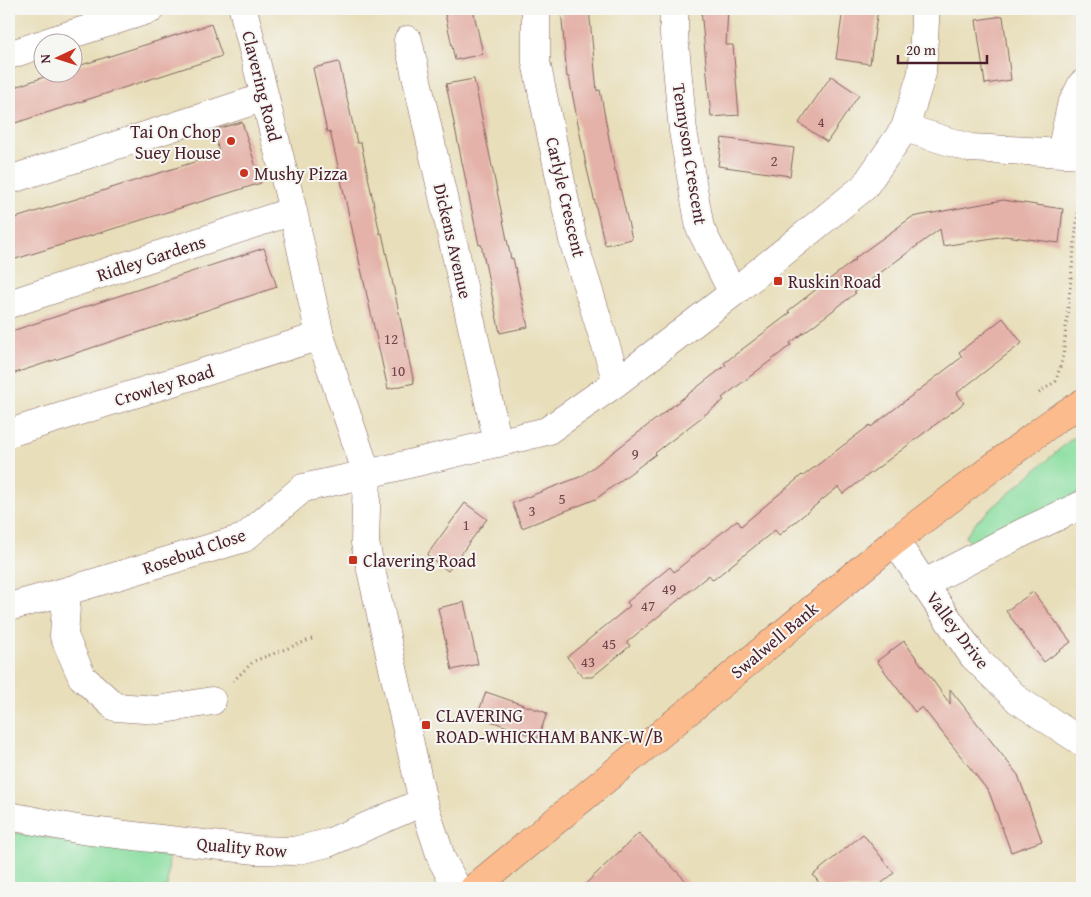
<svg xmlns="http://www.w3.org/2000/svg" width="1091" height="897" viewBox="0 0 1091 897" font-family="'Gentium Book Plus',serif">
<rect width="100%" height="100%" fill="#f6f6f2"/>
<filter id="ink" filterUnits="userSpaceOnUse"><feTurbulence type="fractalNoise" baseFrequency=".02" numOctaves="2"/><feDisplacementMap in="SourceGraphic" scale="10" xChannelSelector="R" yChannelSelector="G"/><feConvolveMatrix kernelMatrix="1 2 1 2 8 2 1 2 1" color-interpolation-filters="sRGB"/></filter>
<filter id="wash" filterUnits="userSpaceOnUse"><feTurbulence type="fractalNoise" baseFrequency=".0096" numOctaves="4" result="noise"/><feDisplacementMap in="SourceGraphic" scale="20" xChannelSelector="R" yChannelSelector="G"/><feGaussianBlur stdDeviation="1.12" result="paint"/><feColorMatrix in="noise" values="0 0 0 0 0 0 0 0 0 0 0 0 0 0 0 0 0 1.4 0 .05"/><feComposite in="paint" operator="in"/></filter>
<g filter="url(#wash)">
<rect width="100%" height="100%" fill="#e8deba"/>
<path fill="#8adea0" stroke="#6a7e66" d="M 1082,433 L 1082,491 L 975,546 L 965,537 L 975,523 L 1069,441 Z
M 9,832 L 73,841 L 169,857 L 167,888 L 9,888 Z"/>
<g id="blocks">
<path fill="#e4b2a9" d="M 444,9 L 473,9 L 483,54 L 455,60 Z
M 561,9 L 589,9 L 597,91 L 600,90 L 615,171 L 616,171 L 632,239 L 605,245 L 586,165 L 569,77 L 567,77 Z
M 701,9 L 728,9 L 726,45 L 733,45 L 739,115 L 711,117 Z
M 843,9 L 878,9 L 870,64 L 836,59 Z
M 1003,16 L 1011,80 L 985,84 L 976,20 Z
M 211,24 L 222,56 L 9,125 L 9,89 L 59,72 L 72,72 L 72,68 Z
M 339,62 L 357,143 L 361,143 L 380,234 L 382,233 L 414,383 L 388,389 L 330,131 L 327,132 L 313,68 Z
M 831,76 L 859,95 L 827,142 L 799,123 Z
M 474,79 L 511,259 L 513,258 L 528,327 L 500,333 L 481,244 L 479,245 L 446,84 Z
M 242,122 L 261,183 L 9,261 L 9,220 L 220,154 L 213,130 Z
M 722,138 L 794,148 L 790,176 L 718,166 Z
M 1003,200 L 1063,209 L 1059,243 L 1005,236 L 943,246 L 940,229 L 854,292 L 856,293 L 790,343 L 791,345 L 722,398 L 724,400 L 655,453 L 656,454 L 596,499 L 522,528 L 512,503 L 582,476 L 726,365 L 724,363 L 790,313 L 788,311 L 856,259 L 855,258 L 912,217 Z
M 264,248 L 277,287 L 9,375 L 9,332 Z
M 1003,318 L 1022,343 L 957,393 L 964,403 L 843,494 L 838,487 L 779,535 L 775,530 L 713,580 L 709,575 L 627,642 L 630,646 L 592,677 L 583,677 L 567,657 L 630,606 L 627,602 L 670,567 L 674,572 L 737,520 L 741,526 L 802,475 L 803,476 L 870,425 L 871,427 L 962,357 L 959,352 Z
M 465,503 L 487,519 L 448,571 L 427,555 Z
M 1033,592 L 1071,642 L 1044,662 L 1006,611 Z
M 464,602 L 478,664 L 452,670 L 438,608 Z
M 904,641 L 950,704 L 950,689 L 1018,775 L 1042,841 L 1011,852 L 989,792 L 922,707 L 915,712 L 877,661 Z
M 486,692 L 547,713 L 538,738 L 477,716 Z
M 639,833 L 693,888 L 581,888 Z
M 863,834 L 894,873 L 876,888 L 823,888 L 813,875 Z"/>
</g>
</g>
<g filter="url(#ink)">
<use href="#blocks" fill-opacity="0" stroke="#81625d" stroke-width="1"/>
<g fill="none" stroke-linecap="round" stroke-linejoin="round">
<defs>
<path id="minor" d="M 243,9 L 293,211 L 320,336 L 367,474 L 365,543 L 423,802 L 442,860 L 457,888
M 536,9 L 536,62 L 573,240 L 617,382
M 674,9 L 674,35 L 683,131 L 700,228 L 733,293
M 408,40 L 498,443
M 47,42 L 151,9
M 9,55 L 42,44
M 905,128 L 970,148 L 1082,154
M 1061,152 L 1071,106 L 1082,84
M 9,180 L 265,97
M 9,304 L 293,211
M 9,433 L 320,336
M 895,541 L 973,656 L 1018,700 L 1082,742
M 923,584 L 1024,532 L 1082,505
M 67,591 L 64,636 L 82,677 L 115,707 L 158,710 L 212,701
M 9,607 L 67,591 L 244,538 L 303,488 L 367,474 L 547,431 L 617,382 L 733,293 L 864,187 L 905,128 L 922,73 L 925,21 L 925,9
M 9,816 L 82,830 L 256,850 L 294,851 L 328,843 L 423,802"/>
<path id="major" d="M 474,888 L 895,541 L 1055,420 L 1082,403"/>
</defs>
<use href="#minor" stroke="#81625d" stroke-width="29"/>
<use href="#major" stroke="#81625d" stroke-width="29"/>
<path stroke="#81625d" stroke-width="3" stroke-dasharray="1 4" stroke-linecap="butt" d="M 1039,393 L 1056,381 L 1063,356 L 1081,182
M 233,681 L 254,661 L 312,639"/>
<use href="#minor" stroke="#fff" stroke-width="28"/>
<use href="#major" stroke="#fbbb8c" stroke-width="28"/>
</g>
</g>
<g fill="#c8321e" stroke="#f6f6f2" stroke-width="2">
<circle cx="231" cy="141" r="5"/>
<circle cx="244" cy="173" r="5"/>
<rect x="773" y="276" width="10" height="10" rx="2.5"/>
<rect x="348" y="555" width="10" height="10" rx="2.5"/>
<rect x="421" y="720" width="10" height="10" rx="2.5"/>
</g>
<g text-anchor="middle" dominant-baseline="central" stroke-width="4" stroke-linejoin="round" paint-order="stroke">
<g font-size="15" fill="#70444a">
<text x="821" y="121">4</text>
<text x="774" y="160">2</text>
<text x="391" y="338">12</text>
<text x="398" y="370">10</text>
<text x="635" y="453">9</text>
<text x="562" y="498">5</text>
<text x="532" y="510">3</text>
<text x="466" y="524">1</text>
<text x="669" y="588">49</text>
<text x="648" y="605">47</text>
<text x="609" y="643">45</text>
<text x="588" y="661">43</text>
</g>
<g font-size="18" fill="#4a1f2b" stroke="#f6f6f2">
<text transform="translate(262 86) rotate(76)">Clavering Road</text>
<text transform="translate(690 154) rotate(81)">Tennyson Crescent</text>
<text transform="translate(566 197) rotate(77)">Carlyle Crescent</text>
<text transform="translate(453 241) rotate(77)">Dickens Avenue</text>
<text transform="translate(151 258) rotate(-18)">Ridley Gardens</text>
<text transform="translate(164 385) rotate(-17)">Crowley Road</text>
<text transform="translate(194 551) rotate(-19)">Rosebud Close</text>
<text transform="translate(958 630) rotate(53)">Valley Drive</text>
<text transform="translate(774 640) rotate(-40)">Swalwell Bank</text>
<text transform="translate(242 847) rotate(5)">Quality Row</text>
</g>
<g font-size="18" fill="#4a1f2b" stroke="#f6f6f2" text-anchor="start">
<text x="221" y="131" text-anchor="end">Tai On Chop<tspan x="221" dy="21">Suey House</tspan></text>
<text x="254" y="173">Mushy Pizza</text>
<text x="788" y="281">Ruskin Road</text>
<text x="363" y="560">Clavering Road</text>
<text x="436" y="715">CLAVERING<tspan x="436" dy="21">ROAD-WHICKHAM BANK-W/B</tspan></text>
</g>
</g>
<rect width="1091" height="897" fill="none" stroke="#f6f6f2" stroke-width="30"/>
<g transform="translate(58 58) rotate(266)"><circle r="24" fill="#f6f6f2" stroke="#b1a0a2"/>
<path d="M0-4L9 19L0 12L-9 19Z" fill="#c8321e"/>
<text y="-8" font-size="14" font-weight="bold" text-anchor="middle" fill="#4a1f2b">N</text>
</g>
<path d="M898 55v8h89v-8" fill="none" stroke="#4a1f2b" stroke-width="2.5"/>
<text x="906" y="55" font-size="15" fill="#4a1f2b" stroke="#f6f6f2" stroke-width="4" paint-order="stroke">20 m</text>
</svg>
